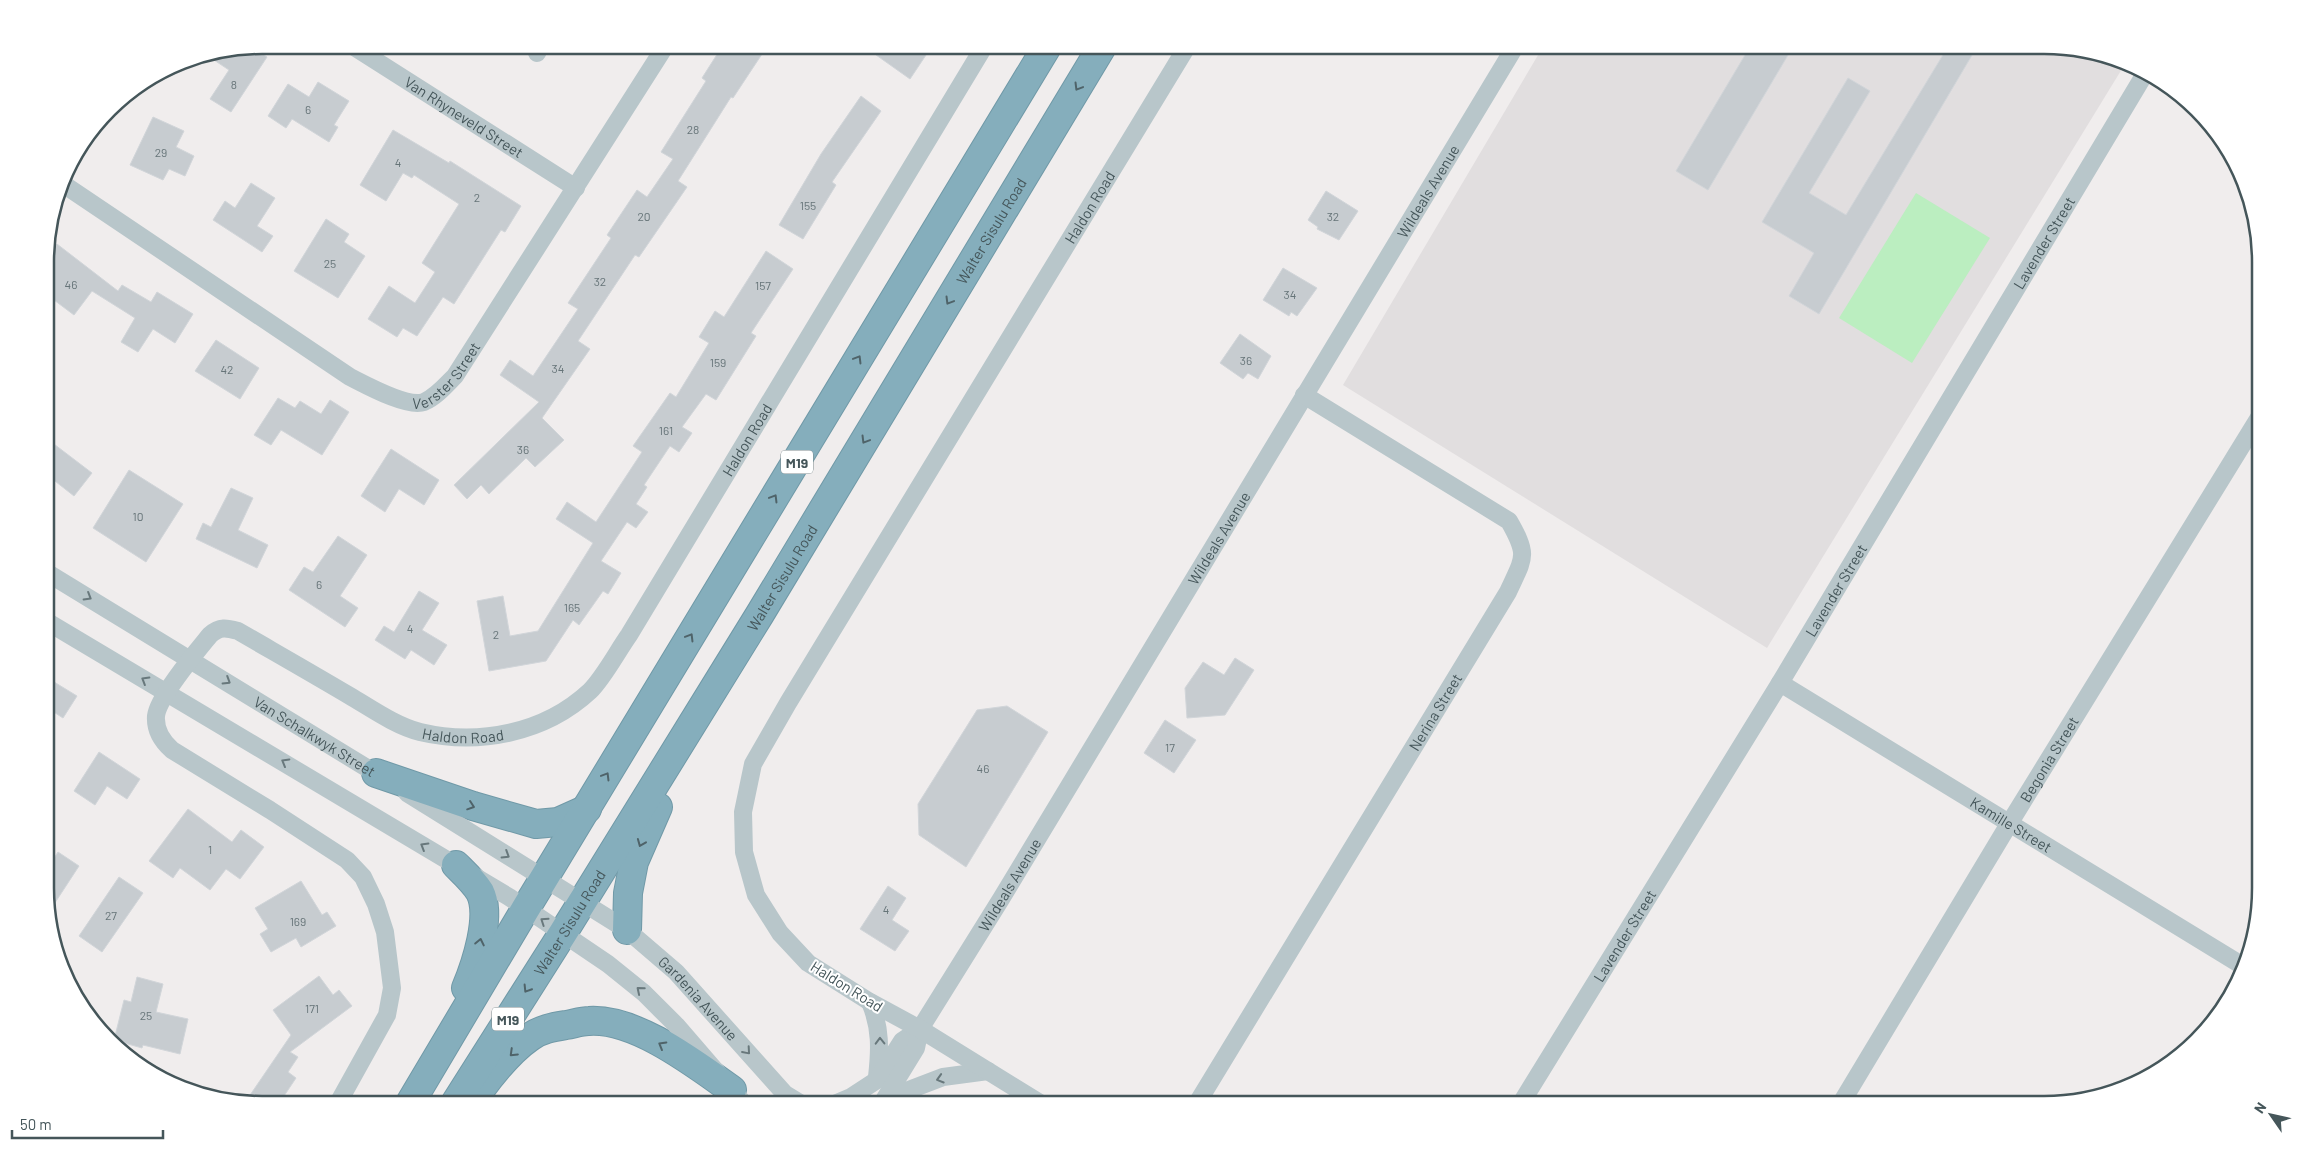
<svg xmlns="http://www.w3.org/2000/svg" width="2306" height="1150" viewBox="0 0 2306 1150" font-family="Barlow,sans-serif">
<rect width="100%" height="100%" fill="#f0eded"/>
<path fill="#e1dedf" d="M 1544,45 L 2044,45 L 2125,64 L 1767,648 L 1343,385 Z"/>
<path fill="#bbeec0" d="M 1916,193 L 1990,238 L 1912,363 L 1839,318 Z"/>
<path fill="#c7ccd0" stroke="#d1d5d9" d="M 723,45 L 768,45 L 733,98 L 731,97 L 678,181 L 687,187 L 639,257 L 635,255 L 578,341 L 590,349 L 542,418 L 564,440 L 535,467 L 526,458 L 489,494 L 481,485 L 467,499 L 454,485 L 539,402 L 500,375 L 510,360 L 533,376 L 578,309 L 568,303 L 611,238 L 607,235 L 637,190 L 647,197 L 673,159 L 661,152 L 706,81 L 702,78 Z
M 862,45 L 918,45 L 928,52 L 910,79 Z
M 1751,45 L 1794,45 L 1708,190 L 1676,171 Z
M 1949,45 L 1978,45 L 1819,314 L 1789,296 L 1814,253 L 1762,222 L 1848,78 L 1870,91 L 1809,193 L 1846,215 Z
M 252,47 L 267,57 L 231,112 L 210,99 L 229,70 L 208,56 Z
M 318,82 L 349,101 L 334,125 L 338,127 L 329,142 L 292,119 L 286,128 L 268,116 L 288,84 L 309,97 Z
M 861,96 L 881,111 L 832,182 L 836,185 L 803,239 L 779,225 L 821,154 Z
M 153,117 L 184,131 L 176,147 L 194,156 L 185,176 L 169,169 L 163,180 L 130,165 Z
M 393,130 L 449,163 L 450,161 L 521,206 L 505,232 L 501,230 L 454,304 L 443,297 L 417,336 L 403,328 L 397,337 L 368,319 L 389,286 L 415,303 L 435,272 L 422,263 L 459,204 L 414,175 L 412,178 L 403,173 L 386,201 L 360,185 Z
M 251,183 L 275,198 L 257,226 L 273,236 L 262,252 L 213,220 L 225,201 L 235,208 Z
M 1326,191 L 1358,211 L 1339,240 L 1317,229 L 1318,227 L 1308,220 Z
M 326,219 L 349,234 L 344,242 L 365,256 L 338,298 L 294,271 Z
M 57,244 L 118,291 L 122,285 L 151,302 L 157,292 L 193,314 L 175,343 L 153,329 L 138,352 L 121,342 L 135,318 L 92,291 L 74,315 L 46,294 L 46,261 Z
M 766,251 L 793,269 L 751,333 L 756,336 L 716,400 L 706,394 L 682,427 L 692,433 L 679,452 L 670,446 L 644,485 L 647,487 L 636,504 L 648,512 L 636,528 L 627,522 L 601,561 L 621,573 L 608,594 L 603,591 L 579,625 L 573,620 L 546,661 L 489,671 L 477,601 L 503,596 L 510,636 L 538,631 L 593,543 L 556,519 L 567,502 L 596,522 L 642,452 L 633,446 L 670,393 L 676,397 L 709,343 L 699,337 L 715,311 L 724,317 Z
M 1283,268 L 1317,288 L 1297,316 L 1291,312 L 1289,316 L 1263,300 Z
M 1240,334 L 1271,356 L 1258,379 L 1248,373 L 1243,379 L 1220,363 Z
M 216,340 L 259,368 L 240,399 L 195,371 Z
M 278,398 L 295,408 L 300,401 L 321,414 L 330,400 L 349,412 L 322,455 L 281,430 L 271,445 L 254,435 Z
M 46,438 L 92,473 L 74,496 L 46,474 Z
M 391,449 L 439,480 L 424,505 L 399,489 L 385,512 L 361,496 Z
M 129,470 L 183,504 L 146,562 L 93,528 Z
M 231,488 L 253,498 L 238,530 L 268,545 L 257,568 L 196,539 L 203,523 L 211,527 Z
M 338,536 L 367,555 L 340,596 L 358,608 L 345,627 L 289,590 L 304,567 L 313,572 Z
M 419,591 L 439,603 L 422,630 L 447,645 L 434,665 L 411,650 L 405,659 L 375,640 L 384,626 L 394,632 Z
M 1235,658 L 1254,670 L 1225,715 L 1187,718 L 1185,688 L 1203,662 L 1224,675 Z
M 46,677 L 77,696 L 63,718 L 46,707 Z
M 1007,706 L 1048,732 L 966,867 L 919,835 L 918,804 L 977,710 Z
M 1165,720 L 1196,740 L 1174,773 L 1144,753 Z
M 99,752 L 140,779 L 127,799 L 107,786 L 95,805 L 74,791 Z
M 188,809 L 232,842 L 241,830 L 264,847 L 240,879 L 226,869 L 210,890 L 180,868 L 173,878 L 149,861 Z
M 58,852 L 79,866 L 47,915 L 47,869 Z
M 119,877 L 143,893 L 102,952 L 79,936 Z
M 301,881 L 322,915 L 327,912 L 336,926 L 301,947 L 296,938 L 271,952 L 260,934 L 268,929 L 255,908 Z
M 888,886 L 906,898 L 892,920 L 909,931 L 895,951 L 860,929 Z
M 319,976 L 333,995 L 339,990 L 352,1006 L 290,1052 L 298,1057 L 288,1072 L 296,1078 L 278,1105 L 262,1105 L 246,1101 L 291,1035 L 273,1010 Z
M 137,977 L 163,984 L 156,1012 L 188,1019 L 180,1054 L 143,1045 L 142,1048 L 114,1040 L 124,1000 L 131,1002 Z"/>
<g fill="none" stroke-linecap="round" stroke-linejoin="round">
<defs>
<g id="highway">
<path d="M 376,773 L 473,806 L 536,824 L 558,822 L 587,809"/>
<path d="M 456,865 C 464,873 474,882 480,892 C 492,916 476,964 466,988"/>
<path d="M 627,930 L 628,893 L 634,862 L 658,807"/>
<path d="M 480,1090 C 494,1071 511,1050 530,1037 C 541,1029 554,1027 566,1025 C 573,1024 581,1021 589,1021 C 636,1018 695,1064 732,1090"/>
<path d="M 409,1105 L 526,908 L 1048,45"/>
<path id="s12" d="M 454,1105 L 563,933 L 760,614 L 1103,45"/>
</g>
</defs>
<use href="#highway" stroke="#7099a7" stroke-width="30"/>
<g stroke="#b8c6ca" stroke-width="18">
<path id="s1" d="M 351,45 L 576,188"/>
<path d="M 537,53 L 541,45"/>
<path id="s2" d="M 63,184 L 350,377 C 366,385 407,408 424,402 C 436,397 446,385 455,376 L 666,45"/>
<path id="s3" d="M 46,572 L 385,779"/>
<path d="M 46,621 L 509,897 L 608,964 L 644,993 L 676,1025 L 745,1105"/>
<path id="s4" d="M 1780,683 L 2243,966"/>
<path id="s5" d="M 407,793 L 627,930 L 676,972 L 785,1094 L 803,1105"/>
<path d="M 870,1002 C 881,1028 880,1050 877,1077"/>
<path id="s6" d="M 337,1105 L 387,1015 L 392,988 L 385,932 L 376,904 L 363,877 L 347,860 L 270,810 L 172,750 C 163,742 155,730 156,716 C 158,697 197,651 210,635 C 220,626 227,628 238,631 C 276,653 313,674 350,696 C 372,709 396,726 420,732 C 479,746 545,733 590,691 C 604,677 617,652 629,635 L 985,45"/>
<path d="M 832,1105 L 851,1097 L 877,1080 L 902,1041 L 920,1029"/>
<path id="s7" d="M 881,1105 L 916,1048 L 920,1029 L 1001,899 L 1516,45"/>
<path d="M 892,1105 L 909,1090 L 943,1077 L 988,1071"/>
<path id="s8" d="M 1043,1105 L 920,1029 L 870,1002 L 808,963 L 780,933 L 756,895 L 744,852 L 743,812 L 753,764 L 788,703 L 1188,45"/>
<path id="s9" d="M 1196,1105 L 1508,592 C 1524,557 1529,556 1509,521 L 1304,395"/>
<path id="s10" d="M 1520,1105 L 1780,683 L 2146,72"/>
<path id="s11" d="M 1840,1105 L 2009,824 L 2260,416"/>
</g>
<use href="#highway" stroke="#85aebc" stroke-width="28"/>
</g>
<defs><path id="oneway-chevron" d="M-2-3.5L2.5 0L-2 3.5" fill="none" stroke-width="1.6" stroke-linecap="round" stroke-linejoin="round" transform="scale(1.25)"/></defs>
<g stroke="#4f6369">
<use href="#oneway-chevron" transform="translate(1078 87) rotate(121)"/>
<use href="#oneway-chevron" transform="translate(949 301) rotate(121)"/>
<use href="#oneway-chevron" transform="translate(858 359) rotate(-59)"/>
<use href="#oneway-chevron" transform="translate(865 440) rotate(121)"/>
<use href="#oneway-chevron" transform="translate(774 498) rotate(-59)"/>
<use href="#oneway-chevron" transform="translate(690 637) rotate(-59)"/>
<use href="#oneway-chevron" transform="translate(606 776) rotate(-59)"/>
<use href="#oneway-chevron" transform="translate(471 806) rotate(19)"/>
<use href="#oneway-chevron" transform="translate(641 843) rotate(112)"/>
<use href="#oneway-chevron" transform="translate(480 942) rotate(-78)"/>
<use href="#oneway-chevron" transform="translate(527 989) rotate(122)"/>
<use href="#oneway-chevron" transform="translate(662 1045) rotate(-150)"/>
<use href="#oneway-chevron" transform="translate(513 1053) rotate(136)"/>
</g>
<g stroke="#68787c">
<use href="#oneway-chevron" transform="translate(88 597) rotate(31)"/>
<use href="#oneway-chevron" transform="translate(145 680) rotate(-149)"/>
<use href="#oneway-chevron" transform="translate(227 681) rotate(32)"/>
<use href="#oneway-chevron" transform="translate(285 762) rotate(-150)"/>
<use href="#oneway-chevron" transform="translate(424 846) rotate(-149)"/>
<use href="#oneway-chevron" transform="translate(506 855) rotate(32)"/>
<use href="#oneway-chevron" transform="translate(544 921) rotate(-146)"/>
<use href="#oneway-chevron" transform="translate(640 990) rotate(-140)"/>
<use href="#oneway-chevron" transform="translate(880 1041) rotate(-91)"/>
<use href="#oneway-chevron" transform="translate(747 1051) rotate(49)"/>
<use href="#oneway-chevron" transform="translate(940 1079) rotate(163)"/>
</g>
<g text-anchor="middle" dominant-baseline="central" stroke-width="4" stroke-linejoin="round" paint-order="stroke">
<g font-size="12" fill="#667478">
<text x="234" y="84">8</text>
<text x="308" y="109">6</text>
<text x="693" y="129">28</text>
<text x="161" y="152">29</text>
<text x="398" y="162">4</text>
<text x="477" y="197">2</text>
<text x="808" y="205">155</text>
<text x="644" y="216">20</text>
<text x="1333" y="216">32</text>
<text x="330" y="263">25</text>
<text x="600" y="281">32</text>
<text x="71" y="284">46</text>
<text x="763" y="285">157</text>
<text x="1290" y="294">34</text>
<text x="1246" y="360">36</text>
<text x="718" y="362">159</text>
<text x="558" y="368">34</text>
<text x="227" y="369">42</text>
<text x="666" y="430">161</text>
<text x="523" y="449">36</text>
<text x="138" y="516">10</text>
<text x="319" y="584">6</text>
<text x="572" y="607">165</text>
<text x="410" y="628">4</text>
<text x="496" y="634">2</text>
<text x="1170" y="747">17</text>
<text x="983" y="768">46</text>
<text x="210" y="849">1</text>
<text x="886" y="909">4</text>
<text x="111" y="915">27</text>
<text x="298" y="921">169</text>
<text x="312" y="1008">171</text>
<text x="146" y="1015">25</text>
</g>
<g fill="#fff" stroke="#7d898c" stroke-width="1">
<rect x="781" y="450.5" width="32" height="23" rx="4"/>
<rect x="492" y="1007.5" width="32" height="23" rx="4"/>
</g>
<g font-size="14" font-weight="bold" fill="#45565a">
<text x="797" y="462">M19</text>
<text x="508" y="1019">M19</text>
</g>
<g font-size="15" fill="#45565a" stroke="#fff">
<text stroke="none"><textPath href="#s1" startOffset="134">Van Rhyneveld Street</textPath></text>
<text stroke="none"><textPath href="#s7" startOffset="1066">Wildeals Avenue</textPath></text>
<text stroke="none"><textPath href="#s8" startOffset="1145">Haldon Road</textPath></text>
<text stroke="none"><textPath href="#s12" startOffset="1026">Walter Sisulu Road</textPath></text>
<text stroke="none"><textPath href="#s10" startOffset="1009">Lavender Street</textPath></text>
<text stroke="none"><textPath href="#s2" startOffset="459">Verster Street</textPath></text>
<text stroke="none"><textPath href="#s6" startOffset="1330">Haldon Road</textPath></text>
<text stroke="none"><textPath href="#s7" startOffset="661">Wildeals Avenue</textPath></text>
<text stroke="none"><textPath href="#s12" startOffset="621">Walter Sisulu Road</textPath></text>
<text stroke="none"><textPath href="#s10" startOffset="604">Lavender Street</textPath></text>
<text stroke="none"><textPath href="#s9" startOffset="460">Nerina Street</textPath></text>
<text stroke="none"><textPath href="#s6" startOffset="895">Haldon Road</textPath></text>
<text stroke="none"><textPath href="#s3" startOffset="315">Van Schalkwyk Street</textPath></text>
<text stroke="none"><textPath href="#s11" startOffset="404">Begonia Street</textPath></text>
<text stroke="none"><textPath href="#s4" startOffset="271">Kamille Street</textPath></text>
<text stroke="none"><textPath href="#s7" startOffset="256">Wildeals Avenue</textPath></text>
<text stroke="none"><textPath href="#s12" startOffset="216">Walter Sisulu Road</textPath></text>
<text stroke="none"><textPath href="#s10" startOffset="199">Lavender Street</textPath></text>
<text transform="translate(847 986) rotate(32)">Haldon Road</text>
<text stroke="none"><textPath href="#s5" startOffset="358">Gardenia Avenue</textPath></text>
</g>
</g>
<path d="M0 0H2306V1150H0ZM262 54H2044A208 208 0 0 1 2252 262V888A208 208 0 0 1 2044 1096H262A208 208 0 0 1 54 888V262A208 208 0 0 1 262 54Z" fill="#fff" fill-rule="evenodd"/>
<path fill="none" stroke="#45565a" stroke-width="2.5" d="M262 54H2044A208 208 0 0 1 2252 262V888A208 208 0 0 1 2044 1096H262A208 208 0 0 1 54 888V262A208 208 0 0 1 262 54Z"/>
<g transform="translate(2271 1115) rotate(304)" stroke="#ffffff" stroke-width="4" paint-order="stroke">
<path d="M0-4L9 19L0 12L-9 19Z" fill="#45565a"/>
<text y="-8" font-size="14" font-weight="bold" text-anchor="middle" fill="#45565a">N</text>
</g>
<path d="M12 1130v8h151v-8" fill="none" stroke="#45565a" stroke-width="2.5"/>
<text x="20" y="1130" font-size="15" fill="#45565a" stroke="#ffffff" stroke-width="4" paint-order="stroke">50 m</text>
</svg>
